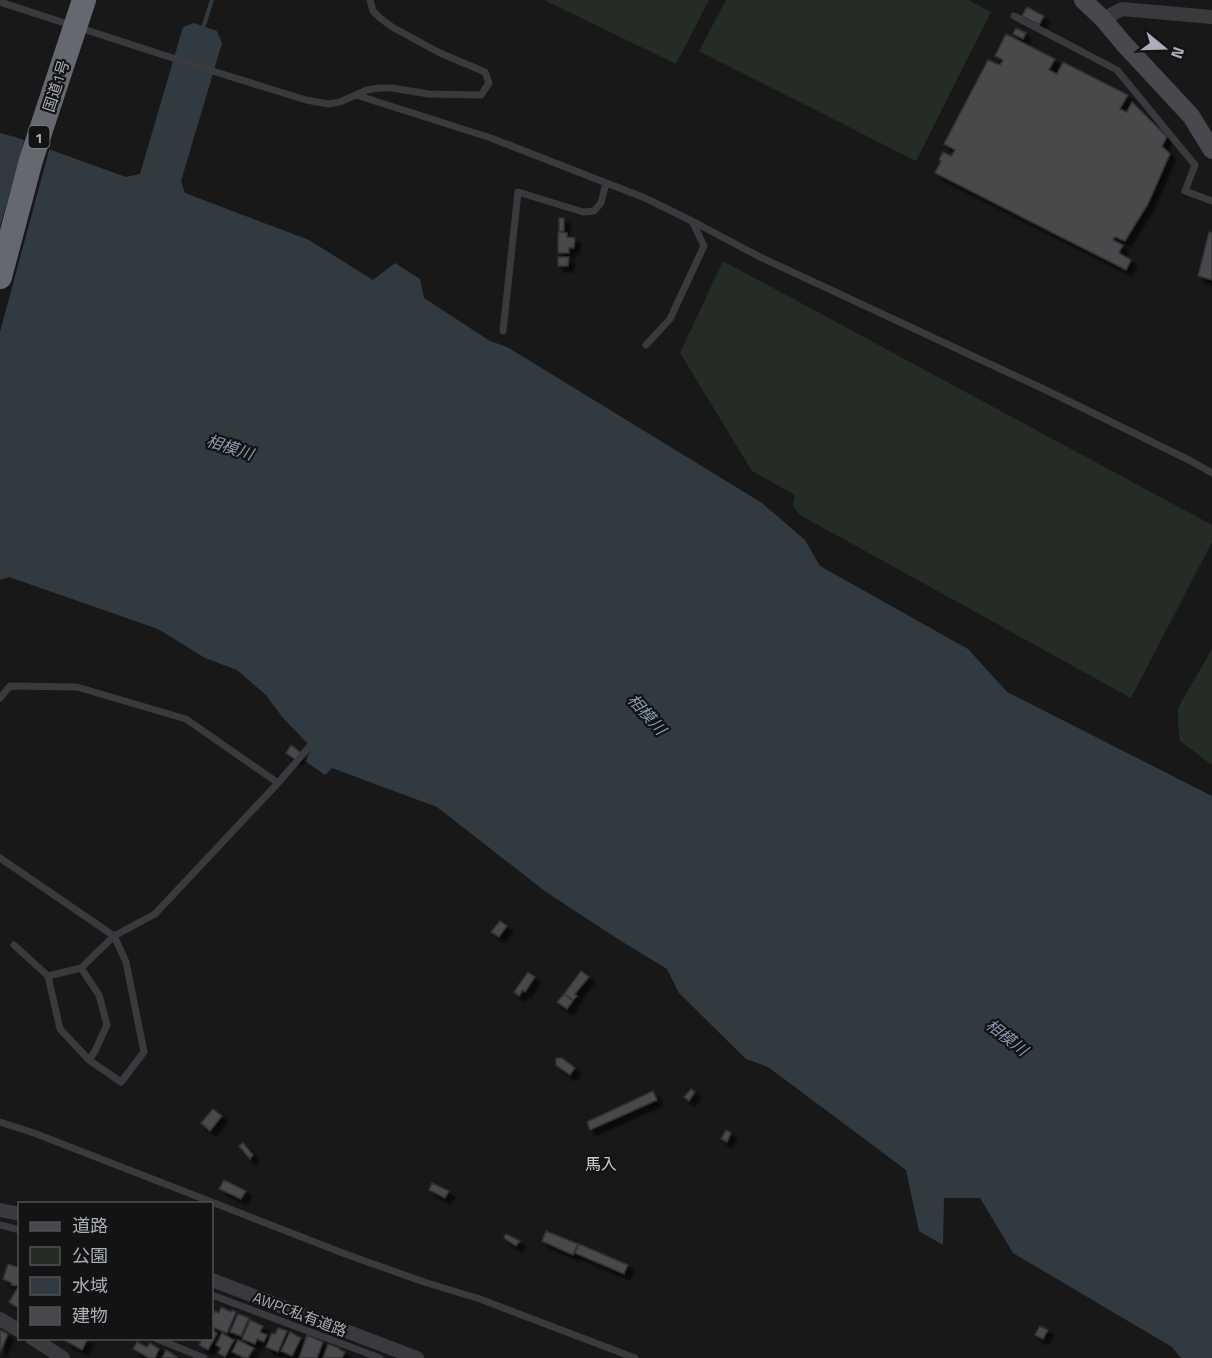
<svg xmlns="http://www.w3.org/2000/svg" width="1212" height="1358" viewBox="0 0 1212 1358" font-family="'Titillium Web','Noto Sans JP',sans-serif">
<defs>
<filter id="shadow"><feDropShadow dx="5.5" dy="5.5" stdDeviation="1.5" flood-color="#0009"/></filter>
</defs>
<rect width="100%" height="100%" fill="#181819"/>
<path fill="#242c25" d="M 544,0 L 709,0 L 676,64 Z
M 726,0 L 968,0 L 991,12 L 916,161 L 699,51 Z
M 723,261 L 1212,525 L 1212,542 L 1131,698 L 800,515 L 793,506 L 795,495 L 752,471 L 680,353 Z
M 1212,649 L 1212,765 L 1180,741 L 1178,726 L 1178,708 Z"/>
<path fill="#323a41" d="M 194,23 L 217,31 L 222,43 L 181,181 L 185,193 L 309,240 L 373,280 L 395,263 L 420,279 L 424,298 L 490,341 L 507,347 L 762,503 L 805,540 L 820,566 L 968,649 L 1007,692 L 1212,796 L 1212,1358 L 1181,1358 L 1172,1347 L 1013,1253 L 980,1198 L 944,1198 L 943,1245 L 919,1231 L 906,1170 L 768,1067 L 746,1059 L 679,993 L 667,969 L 621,941 L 546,892 L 437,807 L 332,768 L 325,775 L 305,761 L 312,748 L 283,718 L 266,695 L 237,670 L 205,658 L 158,629 L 9,577 L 0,580 L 0,133 L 15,137 L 126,177 L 140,174 L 183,27 Z"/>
<path fill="#181819" d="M 25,137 L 50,147 L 0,332 L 0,227 Z"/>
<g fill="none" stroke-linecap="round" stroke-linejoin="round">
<path stroke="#323a41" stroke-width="4" d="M 202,31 L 212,0"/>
</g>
<path fill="#47484c" stroke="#323235" stroke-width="1.5" filter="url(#shadow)" d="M 1027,7 L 1044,16 L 1039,25 L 1022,16 Z
M 1016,28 L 1026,33 L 1023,39 L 1013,34 Z
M 1006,34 L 1055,59 L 1049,70 L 1057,74 L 1063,62 L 1128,95 L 1120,109 L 1127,112 L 1132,102 L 1167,137 L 1162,146 L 1170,154 L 1148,204 L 1125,241 L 1115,237 L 1113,240 L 1123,245 L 1119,253 L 1131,260 L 1126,270 L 935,173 L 941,161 L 939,160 L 943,152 L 951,156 L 955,150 L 944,144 L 988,60 L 1000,65 L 1003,60 L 995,56 Z
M 559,218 L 564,218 L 564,231 L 559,231 Z
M 558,232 L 567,233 L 567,237 L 575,238 L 574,248 L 569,248 L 569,253 L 558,253 Z
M 1209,232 L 1212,233 L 1212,280 L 1198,276 Z
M 558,257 L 569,257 L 568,266 L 558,266 Z
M 291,745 L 301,753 L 296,760 L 286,753 Z
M 500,921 L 507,926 L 499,937 L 491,932 Z
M 581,971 L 589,977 L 575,994 L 577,996 L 573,1000 L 564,994 Z
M 528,972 L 535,977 L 525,992 L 523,990 L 519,996 L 514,992 Z
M 564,994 L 573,1001 L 567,1009 L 557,1002 Z
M 556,1058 L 562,1058 L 575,1068 L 570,1075 L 556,1065 Z
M 691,1089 L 695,1092 L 689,1101 L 684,1097 Z
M 653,1091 L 657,1100 L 590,1130 L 587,1122 Z
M 213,1109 L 222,1116 L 210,1131 L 201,1123 Z
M 726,1130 L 731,1133 L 727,1142 L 721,1139 Z
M 243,1143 L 253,1155 L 250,1159 L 239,1146 Z
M 224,1180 L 246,1191 L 241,1199 L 219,1189 Z
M 432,1183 L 449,1191 L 445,1198 L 429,1190 Z
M 546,1231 L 578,1244 L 573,1255 L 542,1241 Z
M 506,1234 L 520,1241 L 516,1246 L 504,1238 Z
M 579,1244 L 628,1265 L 624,1274 L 575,1253 Z
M 8,1264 L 20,1268 L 20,1284 L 18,1283 L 17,1286 L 11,1285 L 12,1283 L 3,1279 Z
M 17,1289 L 20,1290 L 20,1306 L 18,1308 L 9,1302 Z
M 221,1307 L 231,1312 L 232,1310 L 236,1312 L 227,1333 L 212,1327 L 213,1319 L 212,1319 L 215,1311 L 219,1313 Z
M 238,1314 L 249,1318 L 241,1336 L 230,1332 Z
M 250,1320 L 263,1326 L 260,1332 L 267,1335 L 264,1342 L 257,1339 L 255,1344 L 242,1339 Z
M 1040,1326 L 1048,1330 L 1043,1339 L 1035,1335 Z
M 278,1328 L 287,1331 L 278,1352 L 266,1347 L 272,1333 L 275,1334 Z
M 0,1330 L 8,1334 L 0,1353 Z
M 212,1330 L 217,1333 L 208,1350 L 199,1345 L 201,1342 L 198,1340 L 199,1338 L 212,1338 Z
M 290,1332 L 301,1338 L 292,1356 L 281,1351 Z
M 222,1333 L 234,1340 L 225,1357 L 218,1353 L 221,1348 L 216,1345 Z
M 307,1335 L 323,1342 L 317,1358 L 299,1358 Z
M 68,1338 L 88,1338 L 82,1350 L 66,1341 Z
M 238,1340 L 254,1348 L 248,1358 L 244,1358 L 232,1352 Z
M 137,1342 L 147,1347 L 150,1343 L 159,1349 L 155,1358 L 149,1358 L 133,1349 Z
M 328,1344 L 339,1348 L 339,1349 L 345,1352 L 342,1358 L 323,1358 Z
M 166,1350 L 177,1357 L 177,1358 L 162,1358 Z"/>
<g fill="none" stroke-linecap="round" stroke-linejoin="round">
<path stroke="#393a3e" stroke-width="7" d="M 0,2 L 219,73 L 306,100 L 329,104 L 340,102 L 367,90 L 379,88 L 392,88 L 429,94 L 481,95 L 489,83 L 485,72 L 440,53 L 392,27 L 379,17 L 373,11 L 370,0
M 1014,16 L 1117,70 L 1195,165 L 1185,191 L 1212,201
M 356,95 L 491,138 L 645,198 L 692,221 L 760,257 L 1050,392 L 1191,461 L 1212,473
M 503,331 L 518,192 L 583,212 L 594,211 L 601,203 L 606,183
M 646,345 L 670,319 L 704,246 L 692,221
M 0,698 L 10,686 L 77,687 L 186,719 L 278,783
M 0,858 L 114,936 L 155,914 L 278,783 L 310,746
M 14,945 L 48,976 L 60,1029 L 89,1060 L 121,1082 L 144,1052 L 126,962 L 114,936 L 81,968 L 48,976
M 81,968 L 99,995 L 107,1025 L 95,1051 L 89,1060
M 0,1122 L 34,1133 L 348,1255 L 424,1282 L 480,1299 L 635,1358
M 0,1225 L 20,1230
M 212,1295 L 380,1358
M 155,1338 L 204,1358"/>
<path stroke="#393a3e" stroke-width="14" d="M 1103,19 L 1122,9 L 1212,17
M 0,1210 L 20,1214
M 212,1280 L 417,1358
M 0,1319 L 20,1331
M 32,1338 L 63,1358"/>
<path stroke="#47494e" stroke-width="18" d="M 1083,0 L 1103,19 L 1124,44 L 1191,116 L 1212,150"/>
<path stroke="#65686f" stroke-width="24" d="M 0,277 L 31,160 L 84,0"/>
</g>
<g text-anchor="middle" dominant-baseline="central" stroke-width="4.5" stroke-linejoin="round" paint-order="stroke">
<rect fill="#131314" stroke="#7d8087" stroke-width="1.5" x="28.5" y="126" width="21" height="22" rx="4.5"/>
<g font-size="14" font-weight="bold" fill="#abafb8">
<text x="39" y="137">1</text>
</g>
<g font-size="15" fill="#abafb8" stroke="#131314">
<text transform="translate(56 86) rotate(-72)">国道1号</text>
<text transform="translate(300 1314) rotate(21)">AWPC私有道路</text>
</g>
<g font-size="16" font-style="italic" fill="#859cb0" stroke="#131314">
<text transform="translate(230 447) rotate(18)">相模川</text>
<text transform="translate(647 714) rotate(48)">相模川</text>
<text transform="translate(1007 1037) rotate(38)">相模川</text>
</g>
<g font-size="16" fill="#ccced5" stroke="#131314">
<text x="601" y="1164">馬入</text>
</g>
</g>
<rect x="18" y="1202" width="195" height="138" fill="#131314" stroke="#505156" stroke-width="1.5"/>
<rect x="30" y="1222" width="30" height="9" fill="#47494e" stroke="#505156" stroke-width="1.5"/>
<text x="72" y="1232" font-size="18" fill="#abafb8">道路</text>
<rect x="30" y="1247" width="30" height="18" fill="#242c25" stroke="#505156" stroke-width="1.5"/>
<text x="72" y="1262" font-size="18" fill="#abafb8">公園</text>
<rect x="30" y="1277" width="30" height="18" fill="#323a41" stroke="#505156" stroke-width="1.5"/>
<text x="72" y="1292" font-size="18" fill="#abafb8">水域</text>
<rect x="30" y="1307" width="30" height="18" fill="#47484c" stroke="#505156" stroke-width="1.5"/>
<text x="72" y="1322" font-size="18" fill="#abafb8">建物</text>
<g transform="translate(1164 48) rotate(109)" stroke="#131314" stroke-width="4.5" paint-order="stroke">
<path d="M0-4.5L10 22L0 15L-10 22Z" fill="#abafb8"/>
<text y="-9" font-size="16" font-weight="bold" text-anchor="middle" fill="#abafb8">N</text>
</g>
</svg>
